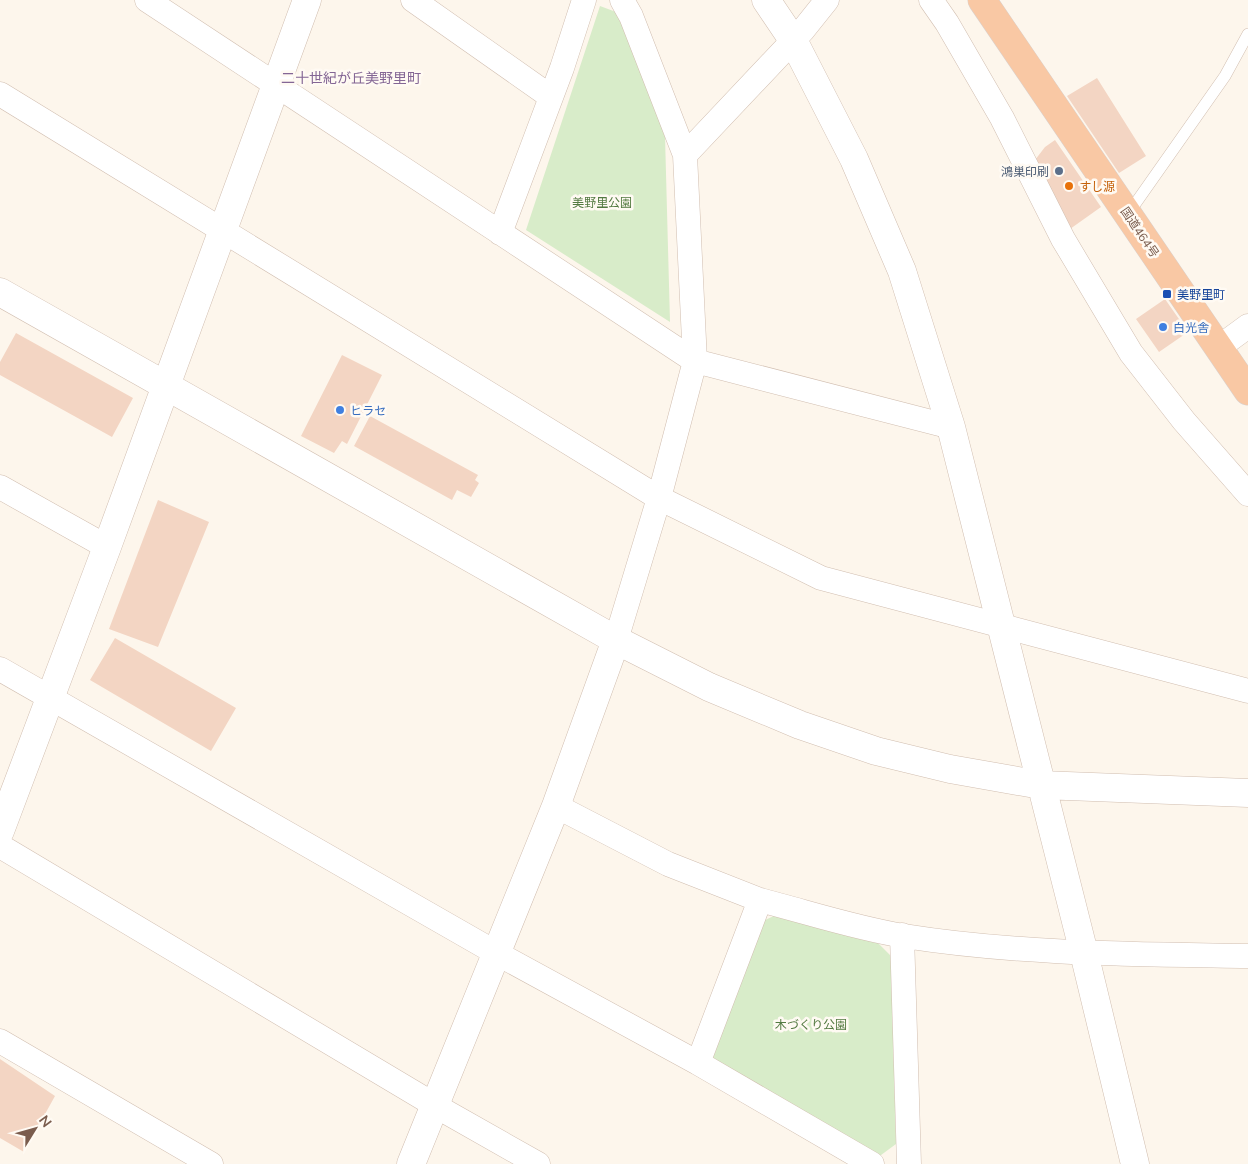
<svg xmlns="http://www.w3.org/2000/svg" width="1248" height="1164" viewBox="0 0 1248 1164" font-family="Mulish,'Noto Sans JP',sans-serif">
<rect width="100%" height="100%" fill="#fdf6ec"/>
<path fill="#d8ecc9" d="M 600,6 L 624,15 L 665,136 L 670,322 L 526,230 Z
M 778,914 L 877,942 L 891,956 L 896,1144 L 877,1158 L 709,1060 L 763,921 Z"/>
<path fill="#f3d5c3" d="M 1097,78 L 1146,156 L 1119,173 L 1067,96 Z
M 1055,140 L 1101,207 L 1070,229 L 1035,160 L 1045,147 Z
M 1165,299 L 1188,332 L 1159,352 L 1136,319 Z
M 16,333 L 133,398 L 112,437 L 0,375 L 0,362 Z
M 342,355 L 382,375 L 347,444 L 342,441 L 334,453 L 301,436 Z
M 370,416 L 478,475 L 475,480 L 479,483 L 471,497 L 457,490 L 452,500 L 354,446 Z
M 158,500 L 209,522 L 158,647 L 109,629 Z
M 115,638 L 236,708 L 211,751 L 90,680 Z
M 0,1059 L 55,1096 L 24,1152 L 0,1138 Z"/>
<g fill="none" stroke-linecap="round" stroke-linejoin="round">
<defs>
<path id="service" d="M 1128,214 L 1225,76 L 1248,34"/>
<path id="minor" d="M 147,0 L 695,361 L 951,427
M 413,0 L 551,97
M 931,0 L 947,23 L 1002,118 L 1063,239 L 1131,353 L 1184,421 L 1248,494
M 0,94 L 659,498 L 821,578 L 1248,691
M 685,155 L 803,30 L 827,0
M 500,233 L 562,68 L 584,0
M 1218,348 L 1248,326
M 0,487 L 107,547
M 616,640 L 659,498 L 695,361 L 685,155 L 631,16 L 622,0
M 0,669 L 498,954 L 698,1063
M 556,806 L 668,864 L 760,900
M 0,846 L 448,1113 L 538,1164
M 902,935 L 909,1164
M 0,1041 L 211,1164
M 872,1164 L 698,1063 L 760,900 C 807,912 855,928 904,936 C 1017,954 1133,954 1248,956"/>
<path id="tertiary" d="M 766,0 L 793,40 L 854,159 L 902,271 L 951,427 L 1084,953 L 1135,1164
M 0,292 L 616,640 L 709,687 L 800,725 L 876,751 L 950,769 L 1041,785 L 1248,793
M 0,831 L 107,547 L 307,0
M 411,1164 L 556,806 L 616,640"/>
<path id="trunk" d="M 982,0 L 1248,391"/>
</defs>
<use href="#service" stroke="#d1beb0" stroke-width="12"/>
<use href="#minor" stroke="#d1beb0" stroke-width="25"/>
<use href="#tertiary" stroke="#d1beb0" stroke-width="29"/>
<use href="#trunk" stroke="#dad1cd" stroke-width="29"/>
<use href="#service" stroke="#fff" stroke-width="11"/>
<use href="#minor" stroke="#fff" stroke-width="24"/>
<use href="#tertiary" stroke="#fff" stroke-width="28"/>
<use href="#trunk" stroke="#f9c8a4" stroke-width="28"/>
</g>
<circle fill="#5c6f8a" stroke="#fffaf3" stroke-width="2" cx="1059" cy="171" r="5"/>
<circle fill="#e8710a" stroke="#fffaf3" stroke-width="2" cx="1069" cy="186" r="5"/>
<rect fill="#1a4fb4" stroke="#fffaf3" stroke-width="2" x="1162" y="289" width="10" height="10" rx="2.5"/>
<g fill="#3f7fe0" stroke="#fffaf3" stroke-width="2">
<circle cx="1163" cy="327" r="5"/>
<circle cx="340" cy="410" r="5"/>
</g>
<g text-anchor="middle" dominant-baseline="central" stroke-width="5" stroke-linejoin="round" paint-order="stroke">
<g font-size="12" fill="#4e5e75" stroke="#fffaf3" text-anchor="end">
<text x="1049" y="171">鴻巣印刷</text>
</g>
<g font-size="12" fill="#c56008" stroke="#fffaf3" text-anchor="start">
<text x="1079" y="186">すし源</text>
</g>
<g font-size="12" fill="#537a41" stroke="#fffaf3">
<text x="602" y="202">美野里公園</text>
<text x="811" y="1024">木づくり公園</text>
</g>
<g font-size="12" fill="#7a5c4d" stroke="#fffaf3">
<text transform="translate(1140 232) rotate(56)">国道464号</text>
</g>
<g font-size="12" fill="#164399" stroke="#fffaf3" text-anchor="start">
<text x="1177" y="294">美野里町</text>
</g>
<g font-size="12" fill="#366cbe" stroke="#fffaf3" text-anchor="start">
<text x="1173" y="327">白光舎</text>
<text x="350" y="410">ヒラセ</text>
</g>
<g font-size="14" fill="#846695" stroke="#fffaf3">
<text x="351" y="78">二十世紀が丘美野里町</text>
</g>
</g>
<g transform="translate(35 1129) rotate(53)" stroke="#fffaf3" stroke-width="4" paint-order="stroke">
<path d="M0-4L9 19L0 12L-9 19Z" fill="#7a5c4d"/>
<text y="-8" font-size="14" font-weight="bold" text-anchor="middle" fill="#7a5c4d">N</text>
</g>
</svg>
